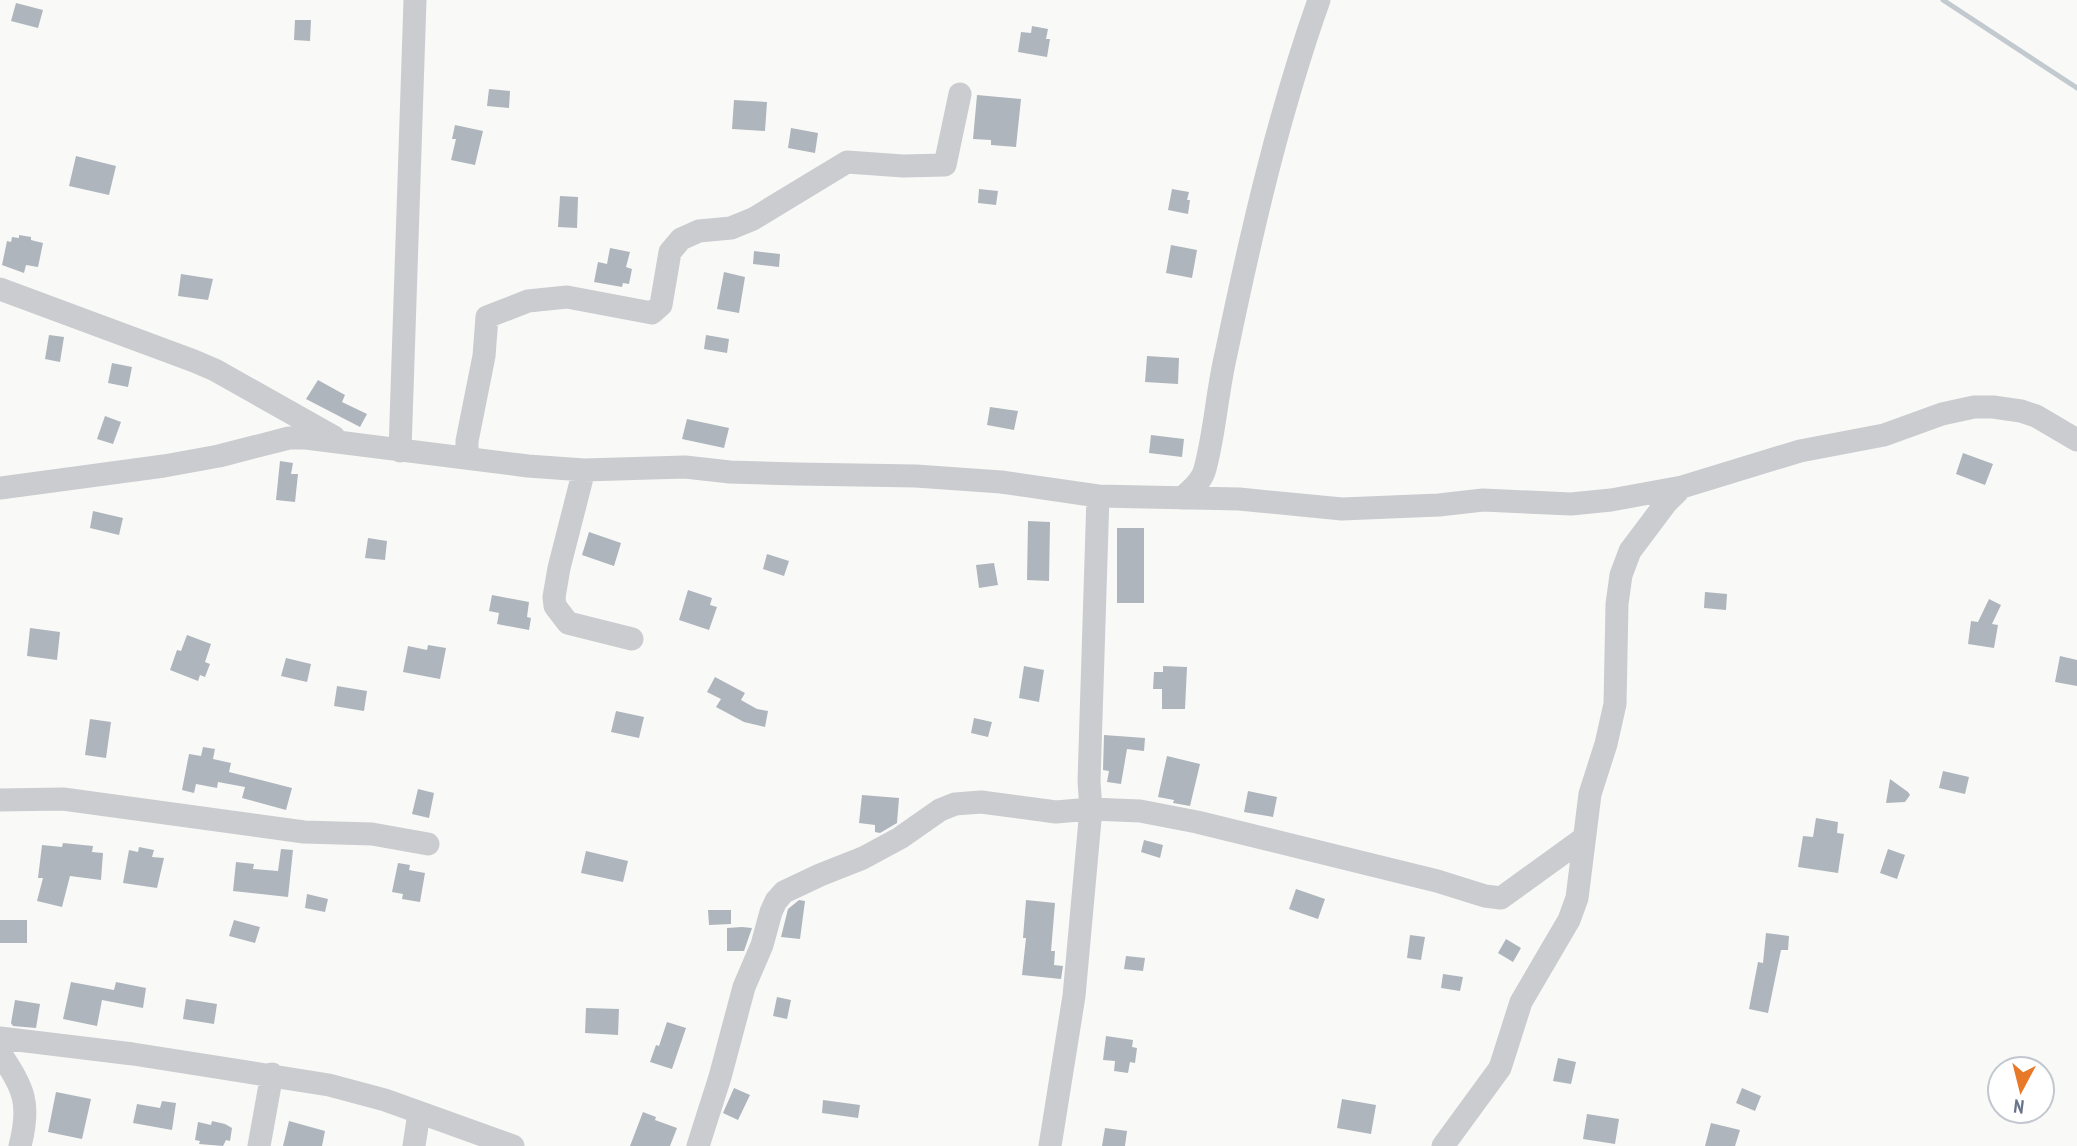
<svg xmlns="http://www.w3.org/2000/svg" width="2077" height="1146" viewBox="0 0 2077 1146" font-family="'PT Sans Narrow',sans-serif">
<rect width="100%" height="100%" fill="#f9faf7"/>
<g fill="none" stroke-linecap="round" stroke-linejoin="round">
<path stroke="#c2cad0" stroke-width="5" d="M 1943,0 L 2077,88"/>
</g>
<path fill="#afb5bd" d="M 16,3 L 43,10 L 38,28 L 11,21 Z
M 295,20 L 311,20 L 310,41 L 294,40 Z
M 1032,26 L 1048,29 L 1046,39 L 1050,39 L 1047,57 L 1018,52 L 1021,32 L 1031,33 Z
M 489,89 L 510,91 L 509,108 L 487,106 Z
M 977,95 L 1021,99 L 1016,147 L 991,145 L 991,140 L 973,139 Z
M 734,100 L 767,102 L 765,131 L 732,129 Z
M 455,125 L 483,131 L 475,165 L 451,160 L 456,139 L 452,139 Z
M 791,128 L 818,133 L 815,153 L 788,148 Z
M 76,156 L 116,166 L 109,195 L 69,186 Z
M 979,189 L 998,191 L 996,205 L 978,203 Z
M 1172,189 L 1189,192 L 1187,200 L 1190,200 L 1188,214 L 1168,210 Z
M 560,196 L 578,197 L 577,228 L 558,227 Z
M 19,235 L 31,237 L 31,240 L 43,243 L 38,267 L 26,265 L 24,273 L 2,265 L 7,241 L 11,242 L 12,237 L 19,238 Z
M 1171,245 L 1197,250 L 1192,278 L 1166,273 Z
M 610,248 L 630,252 L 626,267 L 632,269 L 629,284 L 623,283 L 622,287 L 594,282 L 598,262 L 607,264 Z
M 754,251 L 780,254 L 779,267 L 753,264 Z
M 724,272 L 745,277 L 739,313 L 717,309 Z
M 181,274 L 213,279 L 208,300 L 178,296 Z
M 49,335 L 64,337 L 60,362 L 45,359 Z
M 706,335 L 729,339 L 727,353 L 704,349 Z
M 1147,356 L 1179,358 L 1178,384 L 1145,382 Z
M 112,363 L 132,367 L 128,387 L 108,383 Z
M 318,380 L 345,395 L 342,402 L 367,414 L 360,427 L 306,399 Z
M 990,407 L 1018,411 L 1014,430 L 987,425 Z
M 105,416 L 121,422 L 113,444 L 97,439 Z
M 687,419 L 729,428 L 724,448 L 682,439 Z
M 1151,435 L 1184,439 L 1182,457 L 1149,453 Z
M 1963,453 L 1993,464 L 1985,485 L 1956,474 Z
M 280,461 L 293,463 L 291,474 L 298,474 L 295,502 L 276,500 Z
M 93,511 L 123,518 L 119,535 L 90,528 Z
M 1028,521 L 1050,522 L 1049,581 L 1027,580 Z
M 1117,528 L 1144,528 L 1144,603 L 1117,603 Z
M 589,532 L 621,543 L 614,566 L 582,555 Z
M 368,538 L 387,541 L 385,560 L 365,558 Z
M 767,554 L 789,561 L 784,576 L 763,569 Z
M 994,563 L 998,585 L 979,588 L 976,565 Z
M 688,590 L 712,598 L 710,605 L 717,607 L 709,630 L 679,620 Z
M 1705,592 L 1727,594 L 1726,610 L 1704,608 Z
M 492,595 L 529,602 L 527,617 L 531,618 L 529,630 L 497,624 L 499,613 L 489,611 Z
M 1989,599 L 2001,605 L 1992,624 L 1998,625 L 1994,648 L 1968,644 L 1971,621 L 1978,622 Z
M 30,628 L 60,632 L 57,660 L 27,656 Z
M 187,635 L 211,644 L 205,662 L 210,664 L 205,677 L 200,675 L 198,681 L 170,670 L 177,650 L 181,651 Z
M 428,645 L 446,648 L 440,679 L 403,672 L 408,646 L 427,650 Z
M 2060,656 L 2077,660 L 2077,686 L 2055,682 Z
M 286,658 L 311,664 L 307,682 L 281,676 Z
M 1024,666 L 1044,670 L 1039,702 L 1019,698 Z
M 1163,666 L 1187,667 L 1185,709 L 1162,709 L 1162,689 L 1153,689 L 1154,672 L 1163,672 Z
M 715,677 L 745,693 L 741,700 L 757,709 L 768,711 L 765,727 L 744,722 L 716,707 L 721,699 L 707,692 Z
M 337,686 L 367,691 L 364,711 L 334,706 Z
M 616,711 L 644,717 L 639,738 L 611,732 Z
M 974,718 L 992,722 L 988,737 L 971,733 Z
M 90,719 L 111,722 L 106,758 L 85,755 Z
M 1104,735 L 1145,738 L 1144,751 L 1127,749 L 1121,784 L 1107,782 L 1109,771 L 1103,770 Z
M 203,747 L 215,749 L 213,759 L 231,763 L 229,772 L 292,788 L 286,810 L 242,798 L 245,787 L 218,782 L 217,788 L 196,784 L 194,793 L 182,790 L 189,754 L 201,756 Z
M 1167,756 L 1200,764 L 1190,806 L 1173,803 L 1174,800 L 1158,797 Z
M 1943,771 L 1969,777 L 1965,794 L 1939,788 Z
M 1890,779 L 1908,792 L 1910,795 L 1905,802 L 1886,803 Z
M 418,789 L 434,793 L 429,818 L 412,814 Z
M 1248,791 L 1277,797 L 1273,817 L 1244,812 Z
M 862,795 L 899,798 L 897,823 L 880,833 L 875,832 L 875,825 L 859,823 Z
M 1816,818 L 1838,822 L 1837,833 L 1844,834 L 1838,873 L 1798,867 L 1803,836 L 1813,837 Z
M 1144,840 L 1163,845 L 1160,858 L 1141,852 Z
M 63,843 L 93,846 L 92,852 L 103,853 L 101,880 L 70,876 L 62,907 L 37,901 L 43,878 L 38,878 L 42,845 L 62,847 Z
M 139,847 L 154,850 L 152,857 L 164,858 L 157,888 L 123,883 L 129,850 L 138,852 Z
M 281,849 L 293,850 L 288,897 L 233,891 L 236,862 L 254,864 L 253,869 L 278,871 Z
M 1888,849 L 1905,855 L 1897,879 L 1880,873 Z
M 586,851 L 628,861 L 623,882 L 581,873 Z
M 398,863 L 410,865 L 409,870 L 425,873 L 420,902 L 402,899 L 403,894 L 392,892 Z
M 1296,889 L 1325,899 L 1318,919 L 1289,909 Z
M 307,894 L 328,899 L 325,912 L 305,908 Z
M 799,900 L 805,901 L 800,939 L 781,937 L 788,909 Z
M 1026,900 L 1055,903 L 1051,951 L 1055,951 L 1054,965 L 1063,966 L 1061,979 L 1022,975 L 1026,938 L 1023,938 Z
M 708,910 L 731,910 L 731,924 L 709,925 Z
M 0,920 L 27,920 L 27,943 L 0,943 Z
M 234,920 L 260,927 L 255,943 L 229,936 Z
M 742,927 L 752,928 L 744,951 L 727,951 L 727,928 Z
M 1766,933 L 1789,936 L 1788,950 L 1781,950 L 1768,1013 L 1749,1009 L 1758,962 L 1763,963 Z
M 1410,935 L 1425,937 L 1421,960 L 1407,958 Z
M 1506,939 L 1521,948 L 1513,962 L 1498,953 Z
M 1126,956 L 1145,958 L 1143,971 L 1124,969 Z
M 1443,974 L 1463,977 L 1460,991 L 1441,988 Z
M 71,982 L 114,990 L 116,982 L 146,988 L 143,1008 L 102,1000 L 97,1026 L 63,1019 Z
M 777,997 L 791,1000 L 787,1019 L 773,1016 Z
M 186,999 L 217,1004 L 214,1024 L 183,1019 Z
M 15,1000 L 40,1004 L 36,1028 L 13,1026 L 11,1023 Z
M 586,1008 L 619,1009 L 618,1035 L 585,1033 Z
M 667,1022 L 686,1028 L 672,1069 L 650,1062 L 656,1045 L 659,1046 Z
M 1106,1036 L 1133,1040 L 1132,1047 L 1137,1048 L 1135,1063 L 1130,1062 L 1128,1073 L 1114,1071 L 1115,1061 L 1103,1060 Z
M 1558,1058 L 1576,1062 L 1571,1084 L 1553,1081 Z
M 734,1088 L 750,1095 L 738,1120 L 723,1113 Z
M 1742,1088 L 1761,1096 L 1755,1111 L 1736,1103 Z
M 56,1092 L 91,1099 L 82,1139 L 48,1132 Z
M 1342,1099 L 1376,1105 L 1371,1134 L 1337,1128 Z
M 823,1100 L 860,1105 L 858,1118 L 822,1113 Z
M 162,1101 L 176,1103 L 172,1130 L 133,1123 L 137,1104 L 160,1108 Z
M 643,1112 L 656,1117 L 655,1120 L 677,1128 L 670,1146 L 630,1146 Z
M 1587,1114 L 1619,1119 L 1615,1144 L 1583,1139 Z
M 212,1121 L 225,1124 L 232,1128 L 230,1141 L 226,1140 L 223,1146 L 199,1144 L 200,1141 L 195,1140 L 198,1122 L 211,1125 Z
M 289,1121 L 325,1131 L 322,1146 L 283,1146 Z
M 1711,1123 L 1740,1130 L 1735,1146 L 1705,1146 Z
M 1105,1128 L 1127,1131 L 1125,1146 L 1102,1146 Z"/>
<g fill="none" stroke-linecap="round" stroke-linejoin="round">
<path stroke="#caccd0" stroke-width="23" d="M 0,289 L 194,361 L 215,370 L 334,437
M 400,451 L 415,0
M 467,458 L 467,441 L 484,356 L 487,317 L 528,301 L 567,297 L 652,313 L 661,305 L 670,252 L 681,239 L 699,231 L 731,228 L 753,219 L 847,162 L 903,166 L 945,165 L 960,94
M 584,470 L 559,568 L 554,597 L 555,606 L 568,623 L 632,639
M 0,488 L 164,466 L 219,456 L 289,438 L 306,438 L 528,466 L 584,470 L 685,467 L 730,472 L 797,474 L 916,476 L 1001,482 L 1098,496 L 1239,499 L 1342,509 L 1439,505 L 1483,500 L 1571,504 L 1611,500 L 1682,487 L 1800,451 L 1884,435 L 1942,414 L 1974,407 L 1993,407 L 2021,411 L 2036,416 L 2077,440
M 1182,498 C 1191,490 1202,481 1205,469 C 1215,432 1217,392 1226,354 C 1251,234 1278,116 1319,0
M 0,800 L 63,799 L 304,832 L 372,834 L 428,844
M 0,1038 L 133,1054 L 329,1085 L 385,1100 L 513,1146
M 0,1053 C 24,1089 31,1103 20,1146
M 259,1146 L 272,1074
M 414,1146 L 419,1113
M 698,1146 L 720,1077 L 744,987 L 762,945 L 771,912 L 776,901 L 784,892 L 820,875 L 863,858 L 900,838 L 940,810 L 955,804 L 981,802 L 1056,812 L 1091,809 L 1089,782 L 1098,496
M 1050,1146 L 1074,996 L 1091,809 L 1140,811 L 1197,822 L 1437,881 L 1485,896 L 1501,898 L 1584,838
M 1443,1146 L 1500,1068 L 1521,1002 L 1569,920 L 1577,898 L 1590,794 L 1606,744 L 1615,704 L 1617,604 L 1621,575 L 1630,551 L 1666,503 L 1682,487"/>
</g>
<g transform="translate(2021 1090) rotate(187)"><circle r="33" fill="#ffffff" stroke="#c3c7d0" stroke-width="2"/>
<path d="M0-5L12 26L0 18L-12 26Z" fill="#e87929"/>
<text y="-10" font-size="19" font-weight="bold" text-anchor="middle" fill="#687489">N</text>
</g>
</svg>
